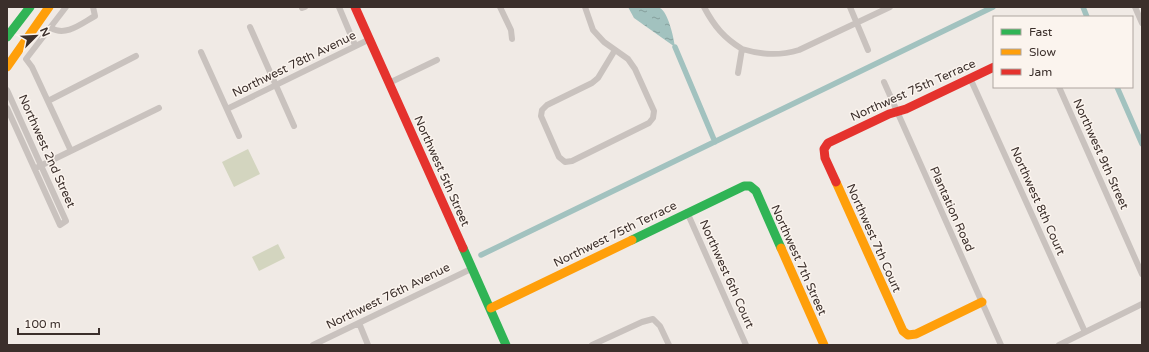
<svg xmlns="http://www.w3.org/2000/svg" width="1149" height="352" viewBox="0 0 1149 352" font-family="'Varela Round',sans-serif">
<defs>
<pattern id="water-ripples" width="26" height="14" patternUnits="userSpaceOnUse"><rect width="26" height="14" fill="#a2c2bf"/><path d="M2 4q2-2 4 0t4 0M15 11q2-2 4 0t4 0" fill="none" stroke="#859e9b"/></pattern>
</defs>
<rect width="100%" height="100%" fill="#f0eae5"/>
<path fill="#d3d5bf" d="M 248,149 L 260,174 L 234,187 L 222,162 Z
M 278,244 L 285,258 L 259,271 L 252,257 Z"/>
<path fill="url(#water-ripples)" d="M 628,7 C 636,7 653,4 660,8 C 668,12 674,38 675,47 L 634,18 Z"/>
<g fill="none" stroke-linecap="round" stroke-linejoin="round">
<path stroke="#a2c2bf" stroke-width="5.5" d="M 1083,7 L 1087,17
M 675,47 L 715,142
M 1117,87 L 1142,144
M 481,255 L 993,7"/>
<path stroke="#c9c2be" stroke-width="6" d="M 66,7 L 26,59 L 32,67 L 71,151
M 339,7 L 355,45
M 500,7 L 511,30 L 512,39
M 585,7 L 593,30 L 604,42 L 628,59 L 635,69 L 654,111 L 653,118 L 649,123 L 572,161 L 565,162 L 559,157 L 541,116 L 542,110 L 547,105 L 592,83 L 598,78 L 615,50
M 704,7 C 714,26 724,38 742,49
M 850,7 L 868,50
M 1135,7 L 1142,23
M 302,8 L 305,7
M 250,27 L 294,126
M 51,28 C 66,37 82,23 95,16 L 93,7
M 201,52 L 239,136
M 738,73 L 742,49 C 762,55 779,56 799,50 L 890,7
M 970,78 L 1085,332
M 884,82 L 1001,345
M 389,83 L 437,60
M 1059,87 L 1142,274
M 7,90 L 66,221 L 60,225 L 7,108
M 48,101 L 136,56
M 227,109 L 370,39
M 38,167 L 159,108
M 687,212 L 746,345
M 359,323 L 368,345
M 313,345 L 473,268
M 592,345 L 642,322 L 653,319 L 660,326 L 669,345
M 1059,345 L 1142,304"/>
<path stroke="#30b455" stroke-width="9" d="M 7,37 L 30,7
M 632,240 L 744,186 L 750,186 L 756,191 L 781,248
M 463,248 L 506,345"/>
<path stroke="#ff9f0a" stroke-width="9" d="M 7,67 L 49,7
M 836,182 L 903,331 L 908,335 L 916,334 L 982,302
M 781,248 L 824,345
M 491,308 L 632,240"/>
<path stroke="#e5322d" stroke-width="9" d="M 355,7 L 463,248
M 836,182 L 825,158 L 824,149 L 828,143 L 889,114 L 906,109 L 994,67"/>
</g>
<g text-anchor="middle" dominant-baseline="central" stroke-width="3" stroke-linejoin="round" paint-order="stroke">
<g font-size="12" fill="#3b2f2b" stroke="#fbf4ee">
<text transform="translate(294 64) rotate(-26)">Northwest 78th Avenue</text>
<text transform="translate(913 90) rotate(-24)">Northwest 75th Terrace</text>
<text transform="translate(47 151) rotate(66)">Northwest 2nd Street</text>
<text transform="translate(1101 154) rotate(66)">Northwest 9th Street</text>
<text transform="translate(442 171) rotate(66)">Northwest 5th Street</text>
<text transform="translate(1038 201) rotate(66)">Northwest 8th Court</text>
<text transform="translate(952 209) rotate(66)">Plantation Road</text>
<text transform="translate(615 234) rotate(-26)">Northwest 75th Terrace</text>
<text transform="translate(874 238) rotate(66)">Northwest 7th Court</text>
<text transform="translate(799 260) rotate(66)">Northwest 7th Street</text>
<text transform="translate(727 274) rotate(66)">Northwest 6th Court</text>
<text transform="translate(388 296) rotate(-26)">Northwest 76th Avenue</text>
</g>
</g>
<rect width="1149" height="352" fill="none" stroke="#3b2f2b" stroke-width="16"/>
<rect x="993" y="16" width="140" height="72" fill="#fbf4ee" stroke="#aea5a0"/>
<rect x="1001" y="29" width="20" height="6" fill="#30b455" stroke="#aea5a0"/>
<text x="1029" y="36" font-size="12" fill="#3b2f2b">Fast</text>
<rect x="1001" y="49" width="20" height="6" fill="#ff9f0a" stroke="#aea5a0"/>
<text x="1029" y="56" font-size="12" fill="#3b2f2b">Slow</text>
<rect x="1001" y="69" width="20" height="6" fill="#e5322d" stroke="#aea5a0"/>
<text x="1029" y="76" font-size="12" fill="#3b2f2b">Jam</text>
<g transform="translate(36 36) rotate(66)" stroke="#fbf4ee" stroke-width="3" paint-order="stroke">
<path d="M0-3L7 15L0 10L-7 15Z" fill="#3b2f2b"/>
<text y="-6" font-size="11" font-weight="bold" text-anchor="middle" fill="#3b2f2b">N</text>
</g>
<path d="M18 328v6h81v-6" fill="none" stroke="#3b2f2b" stroke-width="2"/>
<text x="24" y="328" font-size="12" fill="#3b2f2b" stroke="#fbf4ee" stroke-width="3" paint-order="stroke">100 m</text>
</svg>
